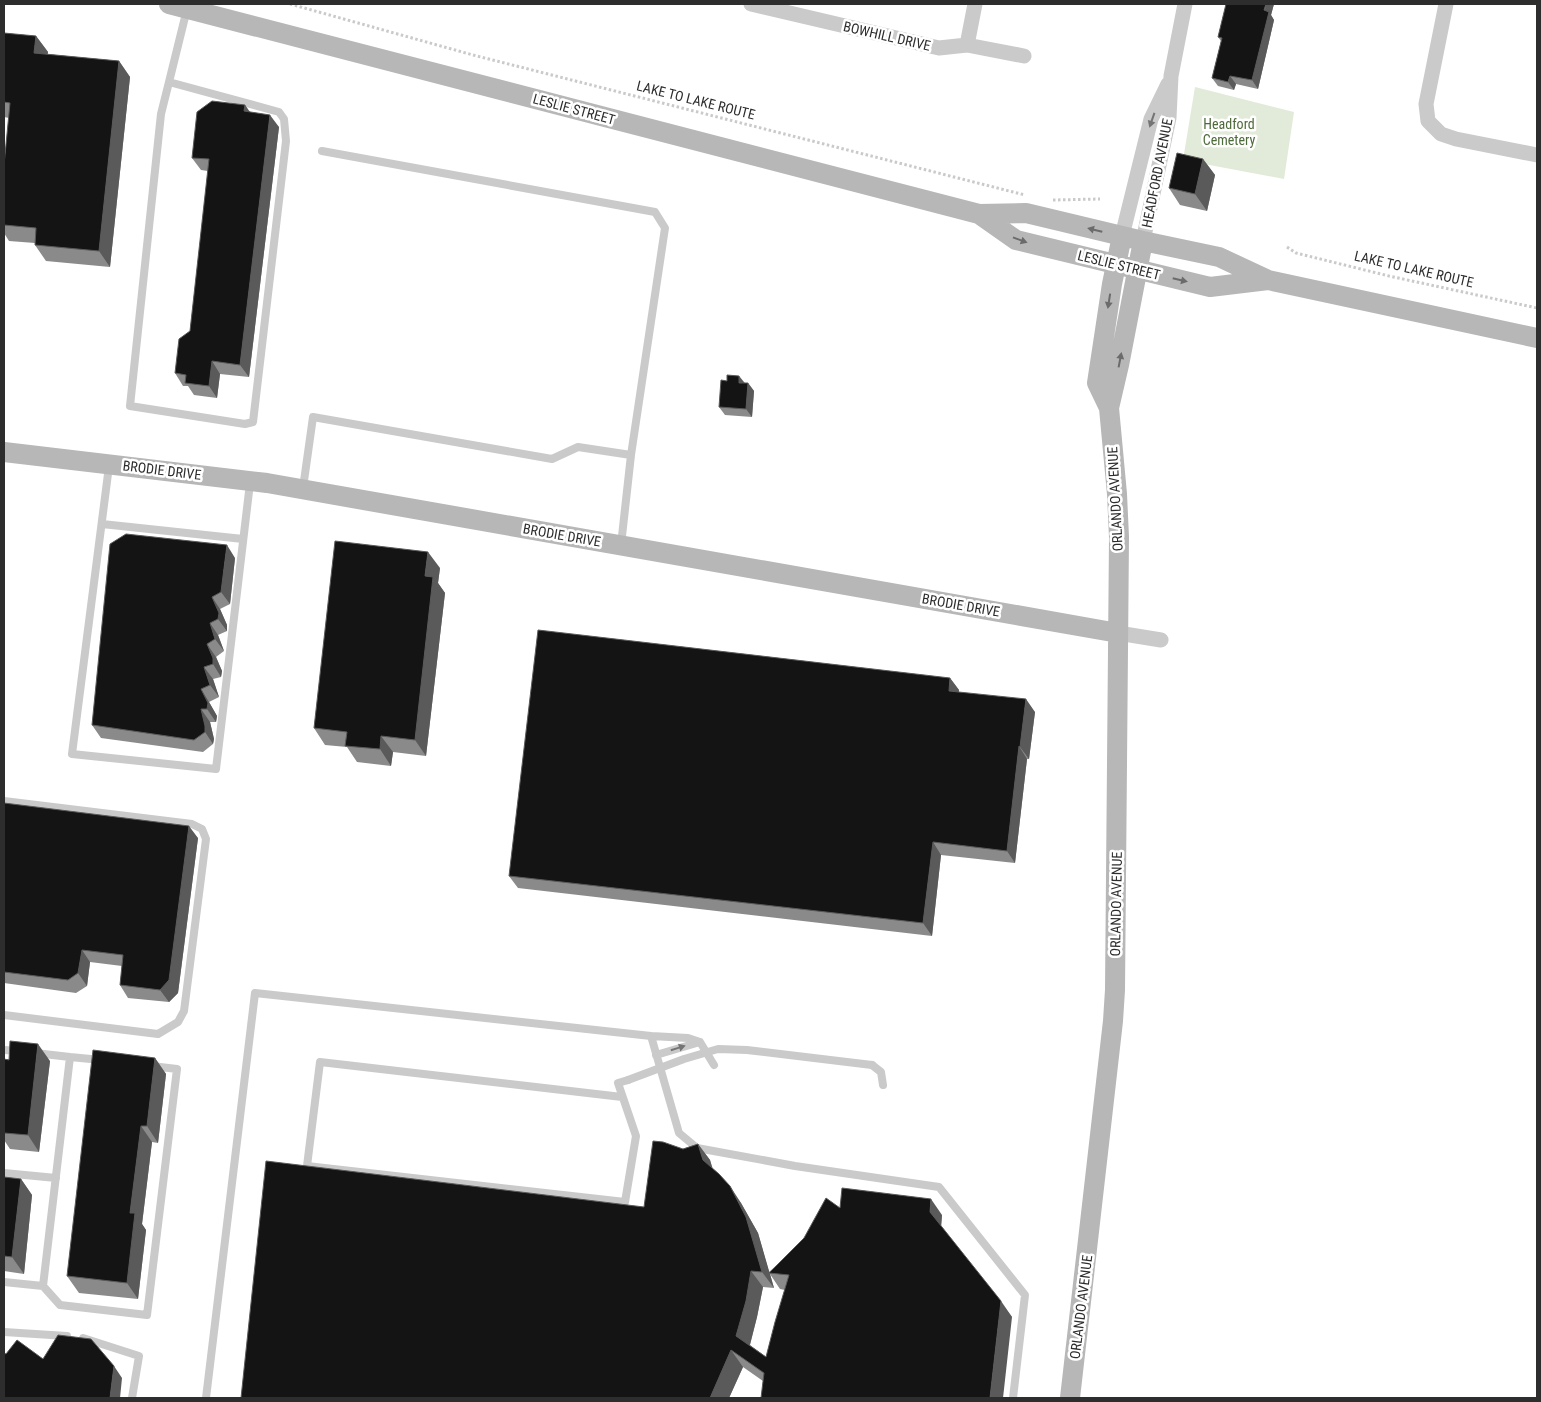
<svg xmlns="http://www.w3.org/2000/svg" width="1541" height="1402" viewBox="0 0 1541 1402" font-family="'Roboto Condensed',sans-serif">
<rect width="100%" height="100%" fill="#fff"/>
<path fill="#e2ebd9" d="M 1195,87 L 1294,112 L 1284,179 L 1183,160 Z"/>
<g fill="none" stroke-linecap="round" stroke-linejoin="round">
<path stroke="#cacaca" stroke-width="3" stroke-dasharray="2.5 2.5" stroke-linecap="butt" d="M 290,4 L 473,55 L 1025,195
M 1053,200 L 1100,199
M 1287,247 L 1296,253 L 1389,276 L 1537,308"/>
<path stroke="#cacaca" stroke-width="8" d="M 169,82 L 161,114 L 130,406 L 245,424 L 253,422 L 286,141 L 284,119 L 279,112 L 169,82 L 187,9
M 322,151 L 655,212 L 665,228 L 631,455 L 621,545
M 109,466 L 72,754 L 216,769 L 250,483
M 303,488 L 313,417 L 552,459 L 578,447 L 631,455
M 102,524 L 243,539
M 4,801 L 192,824 L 202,829 L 206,839 L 184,1011 L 178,1022 L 158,1034 L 4,1015
M 651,1036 L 688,1038 L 700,1042 L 714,1065
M 4,1050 L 19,1051
M 656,1055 L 700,1042
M 70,1057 L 101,1060
M 872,1065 L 881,1072 L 883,1085
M 622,1097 L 320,1062 L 307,1166 L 625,1202 L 636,1136 L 618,1083 L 628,1080
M 4,1173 L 56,1178
M 4,1282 L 43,1286 L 70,1057 L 35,1053
M 43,1286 L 60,1305 L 147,1315 L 177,1069 L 152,1066
M 4,1332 L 67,1336
M 83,1338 L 139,1356 L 132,1398
M 206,1398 L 255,993 L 651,1036 L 679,1133 L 697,1148 L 795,1166 L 939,1187 L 1025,1295 L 1013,1398"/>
<path stroke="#cacaca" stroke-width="15" d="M 751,4 L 939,48 L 967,45 L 1024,56
M 1446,4 L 1426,104 L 1428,121 L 1441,134 L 1456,139 L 1537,155
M 967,45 L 975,4
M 1122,236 L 1151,119 L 1168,84
M 1143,241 L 1169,118 L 1171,76 L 1185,4
M 1118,633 L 1161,640"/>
<path stroke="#b7b7b7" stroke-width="20" d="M 169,4 L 979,214 L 1026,213 L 1143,241 L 1219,257 L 1268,280 L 1537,338
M 979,214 L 1016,240 L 1210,287 L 1268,280
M 1109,408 L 1097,383 L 1112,284 L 1122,236
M 4,452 L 267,483 L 1118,633
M 1070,1398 L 1113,1021 L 1115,990 L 1119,537 L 1117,494 L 1109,408 L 1119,365 L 1143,241"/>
<path stroke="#cacaca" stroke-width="8" d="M 628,1080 L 684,1059 L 718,1049 L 747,1050 L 872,1065"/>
</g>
<path fill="#8a8a8a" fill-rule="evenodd" d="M 1226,4 L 1274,4 L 1271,15 L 1274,20 L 1258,89 L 1236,84 L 1234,90 L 1218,86 L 1212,78 L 1221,41 L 1218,37 Z
M 4,33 L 36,36 L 48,52 L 47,54 L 119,61 L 130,77 L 110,267 L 46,261 L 35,245 L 35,243 L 9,241 L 4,233 L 4,165 L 9,118 L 4,117 Z
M 245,105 L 250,112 L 279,127 L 249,377 L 220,374 L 217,398 L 194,395 L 188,386 L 183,386 L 175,373 L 190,331 L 208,171 L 201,170 L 192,158 Z
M 1203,159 L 1215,175 L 1207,211 L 1180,205 L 1169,188 Z
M 739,376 L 745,383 L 748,383 L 754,391 L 752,417 L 725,415 L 719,407 L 727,381 Z
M 235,558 L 230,604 L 220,609 L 227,625 L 227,631 L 218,635 L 224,651 L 216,657 L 222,671 L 221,677 L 213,679 L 219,697 L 209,702 L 217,716 L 216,722 L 210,722 L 214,739 L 213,744 L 203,752 L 101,738 L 92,725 Z
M 440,568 L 438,583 L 445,593 L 426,756 L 393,752 L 391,766 L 357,762 L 347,747 L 325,745 L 314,728 Z
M 950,678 L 959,690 L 959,692 L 1035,712 L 1029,759 L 1027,759 L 1015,863 L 941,855 L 932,936 L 518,888 L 509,876 Z
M 4,803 L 198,838 L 178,993 L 169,1002 L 128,998 L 120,985 L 122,966 L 90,962 L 87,986 L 76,993 L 4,983 Z
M 155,1058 L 166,1074 L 158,1143 L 152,1142 L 142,1224 L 146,1230 L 138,1299 L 79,1293 L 67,1276 Z
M 4,1059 L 50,1061 L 39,1152 L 10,1149 L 4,1140 Z
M 698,1144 L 710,1160 L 712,1168 L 741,1203 L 758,1233 L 769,1272 L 840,1208 L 942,1215 L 941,1226 L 1012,1317 L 763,1381 L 743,1367 L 729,1398 L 241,1398 L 644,1207 L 683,1149 ZM 770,1274 L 780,1289 L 785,1290 L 766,1357 L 750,1345 L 757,1317 L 763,1287 L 774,1288 Z
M 4,1177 L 21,1179 L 32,1195 L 24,1274 L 4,1271 Z"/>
<path fill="#5a5a5a" d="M 1266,4 L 1274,4 L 1271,15 L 1274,20 L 1258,89 L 1252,80 Z
M 36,36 L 48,52 L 46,69 L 34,53 Z
M 119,61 L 130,77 L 110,267 L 99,251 Z
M 1230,76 L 1236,84 L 1234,90 L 1228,82 Z
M 245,105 L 253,117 L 244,111 Z
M 270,115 L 279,127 L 249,377 L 240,365 Z
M 1203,159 L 1215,175 L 1207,211 L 1195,194 Z
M 212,361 L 220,374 L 217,398 L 209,386 Z
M 739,376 L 745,384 L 739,383 Z
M 748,383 L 754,391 L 752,417 L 746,409 Z
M 227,545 L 235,558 L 230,604 L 221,592 Z
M 428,552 L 440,568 L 438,583 L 445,593 L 426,756 L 415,740 L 425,576 Z
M 212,597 L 220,609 L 227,625 L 227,631 L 218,619 Z
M 210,623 L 218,635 L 224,651 L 215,639 Z
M 207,644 L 216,657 L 222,671 L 221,677 L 213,664 Z
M 204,667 L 213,679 L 219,697 L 210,685 Z
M 950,678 L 959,690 L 957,703 L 949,691 Z
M 201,689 L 209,702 L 217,716 L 216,722 L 207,709 Z
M 1026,699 L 1035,712 L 1029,759 L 1020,747 Z
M 201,709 L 210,722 L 214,739 L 213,744 L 205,732 Z
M 381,736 L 393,752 L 391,766 L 380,749 Z
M 1019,746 L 1027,759 L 1015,863 L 1007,851 Z
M 189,826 L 198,838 L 178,993 L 169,1002 L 160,990 Z
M 933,842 L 941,855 L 932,936 L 923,923 Z
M 82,950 L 90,962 L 87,986 L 78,973 Z
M 38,1044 L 50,1061 L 39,1152 L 28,1135 Z
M 155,1058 L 166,1074 L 158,1143 L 147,1126 Z
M 141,1126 L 152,1142 L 142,1224 L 146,1230 L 138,1299 L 127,1283 L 130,1213 Z
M 698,1144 L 710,1160 L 715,1176 L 703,1160 Z
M 21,1179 L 32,1195 L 24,1274 L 12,1257 Z
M 730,1186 L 741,1203 L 758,1233 L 774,1288 L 762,1272 Z
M 931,1199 L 942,1215 L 941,1228 L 930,1212 Z
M 751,1271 L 763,1287 L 757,1317 L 748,1352 L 736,1336 Z
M 1001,1301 L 1012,1317 L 1003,1398 L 990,1398 Z
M 731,1350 L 743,1367 L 729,1398 L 710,1398 Z
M 114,1366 L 122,1378 L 120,1398 L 110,1398 Z"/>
<path fill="#141414" stroke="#5a5a5a" d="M 1226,4 L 1266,4 L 1264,10 L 1269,12 L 1252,80 L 1230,76 L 1228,82 L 1212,78 L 1222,38 L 1218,37 Z
M 4,33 L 36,36 L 34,53 L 119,61 L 99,251 L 35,245 L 36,228 L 4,225 L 4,165 L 10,103 L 4,102 Z
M 212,101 L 245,105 L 244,111 L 270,115 L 240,365 L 212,361 L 209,386 L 185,383 L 186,375 L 175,373 L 179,339 L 190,331 L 209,159 L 192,158 L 197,112 Z
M 1177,153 L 1203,159 L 1195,194 L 1169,188 Z
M 727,375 L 739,376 L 739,383 L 748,383 L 746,409 L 719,407 L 721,380 L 727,381 Z
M 126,534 L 227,545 L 221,592 L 212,597 L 219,613 L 218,619 L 210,623 L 215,639 L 207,644 L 213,658 L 213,664 L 204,667 L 210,685 L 201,689 L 208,703 L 207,709 L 201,709 L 205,726 L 205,732 L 194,740 L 92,725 L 110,544 Z
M 335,541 L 428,552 L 425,576 L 433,577 L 415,740 L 381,736 L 380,749 L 345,746 L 347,732 L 314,728 Z
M 538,630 L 950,678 L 949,691 L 1026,699 L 1020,747 L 1019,746 L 1007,851 L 933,842 L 923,923 L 509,876 Z
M 4,803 L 189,826 L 169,980 L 160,990 L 120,985 L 123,955 L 82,950 L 78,973 L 68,980 L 4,972 Z
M 10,1041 L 38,1044 L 28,1135 L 4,1133 L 4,1059 L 9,1060 Z
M 93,1050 L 155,1058 L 147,1126 L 141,1126 L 130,1213 L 135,1213 L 127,1283 L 67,1276 Z
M 653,1141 L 663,1142 L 683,1149 L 698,1144 L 703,1160 L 719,1174 L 730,1186 L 746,1217 L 762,1272 L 751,1271 L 746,1301 L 736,1336 L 766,1357 L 775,1322 L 789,1275 L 769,1273 L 804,1238 L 826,1198 L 840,1208 L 842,1188 L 931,1199 L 930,1212 L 1001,1301 L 990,1398 L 761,1398 L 764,1373 L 731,1350 L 710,1398 L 241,1398 L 266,1161 L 644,1207 Z
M 4,1177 L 21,1179 L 12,1257 L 4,1256 Z
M 58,1335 L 91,1339 L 114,1366 L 110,1398 L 4,1398 L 4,1353 L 6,1354 L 17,1340 L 43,1359 Z"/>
<defs><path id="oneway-solid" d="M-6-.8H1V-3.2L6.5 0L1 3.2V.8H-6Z" transform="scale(1.25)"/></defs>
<g fill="#747474">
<use href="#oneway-solid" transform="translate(1152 120) rotate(109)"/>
<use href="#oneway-solid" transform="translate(678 1048) rotate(-17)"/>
</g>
<g fill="#6b6b6b">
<use href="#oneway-solid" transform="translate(1095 230) rotate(-166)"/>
<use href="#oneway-solid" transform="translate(1020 240) rotate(20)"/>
<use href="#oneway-solid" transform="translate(1180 280) rotate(13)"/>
<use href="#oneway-solid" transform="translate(1109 301) rotate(99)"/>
<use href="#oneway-solid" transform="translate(1120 360) rotate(-79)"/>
</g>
<g text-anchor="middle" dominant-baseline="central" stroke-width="5" stroke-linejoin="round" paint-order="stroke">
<g font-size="14" fill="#2d2d2d" stroke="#fff">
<text transform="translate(887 36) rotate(13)">BOWHILL DRIVE</text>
<text transform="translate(696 100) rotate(14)">LAKE TO LAKE ROUTE</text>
<text transform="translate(574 109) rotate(15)">LESLIE STREET</text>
<text transform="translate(1157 173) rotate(-79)">HEADFORD AVENUE</text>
<text transform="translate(1119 265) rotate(14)">LESLIE STREET</text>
<text transform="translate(1414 269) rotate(13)">LAKE TO LAKE ROUTE</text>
<text transform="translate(162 470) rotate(7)">BRODIE DRIVE</text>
<text transform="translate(1115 499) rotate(-93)">ORLANDO AVENUE</text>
<text transform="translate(562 535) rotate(10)">BRODIE DRIVE</text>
<text transform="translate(961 605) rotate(10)">BRODIE DRIVE</text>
<text transform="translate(1116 904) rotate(-89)">ORLANDO AVENUE</text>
<text transform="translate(1081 1307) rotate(-83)">ORLANDO AVENUE</text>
</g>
<g font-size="14" fill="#4d6a39" stroke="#fff">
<text x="1229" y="124">Headford<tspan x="1229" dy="16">Cemetery</tspan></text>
</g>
</g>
<rect width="1541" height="1402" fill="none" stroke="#2d2d2d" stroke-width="10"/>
</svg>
